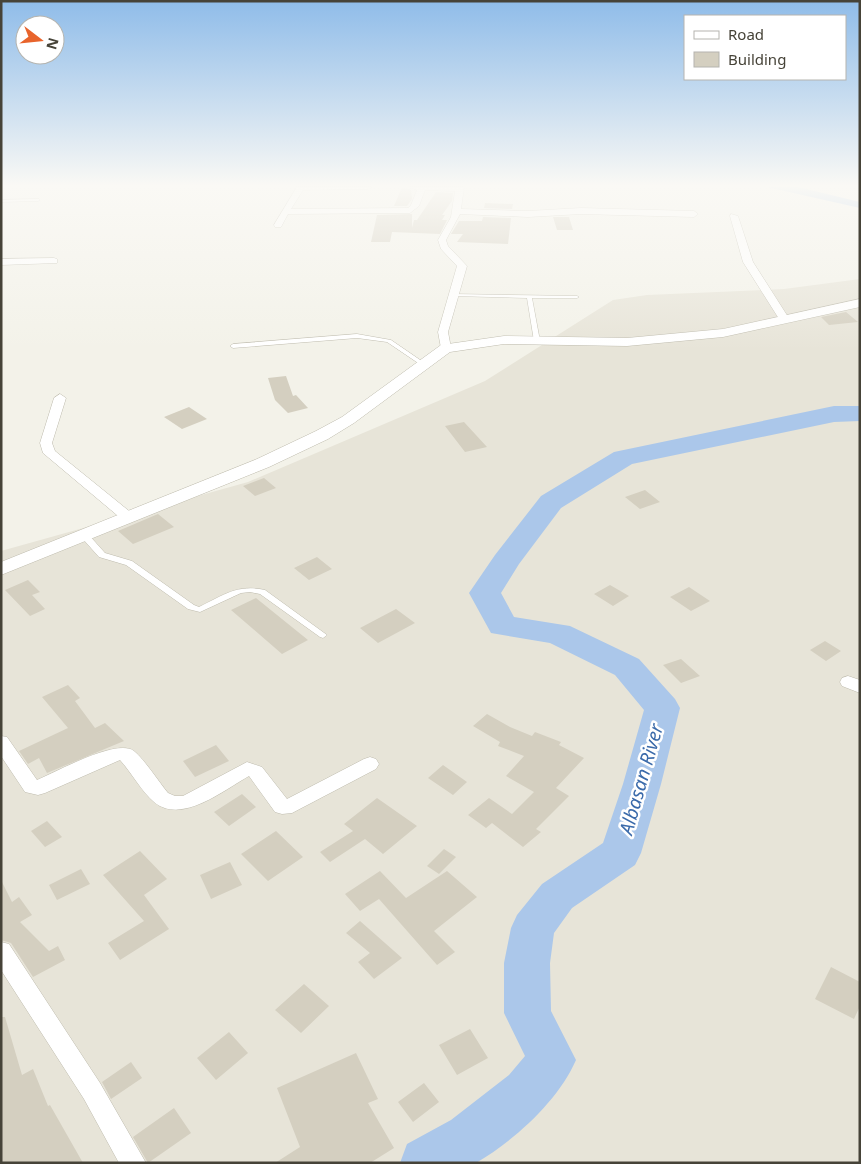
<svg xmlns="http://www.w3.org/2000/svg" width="861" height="1164" viewBox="0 0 861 1164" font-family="'Noto Sans',sans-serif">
<rect width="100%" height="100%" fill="#f3f2e9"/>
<path fill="#e7e4d8" d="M 860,279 L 860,1163 L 1,1163 L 1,551 L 248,482 L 485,381 L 613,300 L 647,295 L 784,289 Z"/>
<path fill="#abc7ea" d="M 767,187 L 798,187 L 860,202 L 860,208 Z"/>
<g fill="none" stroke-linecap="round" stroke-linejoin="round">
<path fill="#abc7ea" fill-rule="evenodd" d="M 834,406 L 860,406 L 860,421 L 834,422 L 632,464 L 561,508 L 519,564 L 501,593 L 514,617 L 570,626 L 639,659 L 675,699 L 680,708 L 661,784 L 641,853 L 635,865 L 572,908 L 554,933 L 550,963 L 551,1011 L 576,1060 C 558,1101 515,1140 476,1163 L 400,1163 L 407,1144 L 451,1120 L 509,1075 L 525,1056 L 504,1013 L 504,963 L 511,928 L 517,915 L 542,884 L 603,843 L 623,784 L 644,710 L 615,675 L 550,643 L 491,633 L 469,593 L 495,555 L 541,496 L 614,452 Z"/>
</g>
<path fill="#d4cfc0" d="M 402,187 L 411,190 L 412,199 L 407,206 L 394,206 Z
M 436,192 L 453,193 L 452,201 L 442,215 L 445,215 L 442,220 L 447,220 L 440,234 L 392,232 L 390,242 L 371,242 L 377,215 L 412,214 L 412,228 L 414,220 L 417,220 Z
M 485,203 L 513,204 L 512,209 L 484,208 Z
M 483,217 L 511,218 L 508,244 L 457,242 L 463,234 L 451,234 L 459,221 L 482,221 Z
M 553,217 L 569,217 L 573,230 L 557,230 Z
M 846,312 L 858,322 L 829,325 L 821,317 Z
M 286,376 L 293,396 L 296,395 L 308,408 L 288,413 L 275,400 L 268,378 Z
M 189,407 L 207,419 L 182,429 L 164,417 Z
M 464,422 L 487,447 L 465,452 L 445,426 Z
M 264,478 L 276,488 L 255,496 L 243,486 Z
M 645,490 L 660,502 L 640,509 L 625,497 Z
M 158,514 L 174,527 L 133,544 L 118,531 Z
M 317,557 L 332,569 L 309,580 L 294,568 Z
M 28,580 L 40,592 L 32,595 L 45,609 L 30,616 L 5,590 Z
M 610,585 L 629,596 L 613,606 L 594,594 Z
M 689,587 L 710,601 L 691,611 L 670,597 Z
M 256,598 L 308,640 L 282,654 L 231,610 Z
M 396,609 L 415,623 L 378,643 L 360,628 Z
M 825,641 L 841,651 L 826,661 L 810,650 Z
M 681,659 L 700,676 L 681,683 L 663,665 Z
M 68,685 L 80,698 L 75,701 L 95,728 L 105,723 L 124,741 L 47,773 L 39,758 L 28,764 L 19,751 L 68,728 L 42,697 Z
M 487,714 L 510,727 L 532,736 L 535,732 L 561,742 L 559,745 L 584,758 L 556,788 L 569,796 L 536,829 L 541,832 L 523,847 L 492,823 L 486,828 L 468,815 L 489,798 L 512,814 L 534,792 L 506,776 L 524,756 L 498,746 L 500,742 L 473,726 Z
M 216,745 L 229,761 L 195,777 L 183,761 Z
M 443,765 L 467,782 L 453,795 L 428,778 Z
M 242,794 L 256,807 L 229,826 L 214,812 Z
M 377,798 L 417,826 L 383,854 L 365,839 L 330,862 L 320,852 L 353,831 L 344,824 Z
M 47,821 L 62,837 L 45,847 L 31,831 Z
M 276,831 L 303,857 L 268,881 L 241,854 Z
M 444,849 L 456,857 L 439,874 L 427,866 Z
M 140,851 L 167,879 L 144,895 L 169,929 L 120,960 L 108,943 L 144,921 L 103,875 Z
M 230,862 L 242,885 L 211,899 L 200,875 Z
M 81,869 L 90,884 L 57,900 L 49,885 Z
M 380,871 L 406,898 L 447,871 L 477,897 L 434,931 L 455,952 L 437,965 L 379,899 L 360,911 L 345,894 Z
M 1,880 L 12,902 L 19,897 L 32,915 L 20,922 L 49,951 L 58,946 L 65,960 L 33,977 L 11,943 L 1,940 Z
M 360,921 L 402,958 L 374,979 L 358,962 L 370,953 L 346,933 Z
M 831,967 L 860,982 L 860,1006 L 854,1019 L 815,999 Z
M 304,984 L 329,1006 L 301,1033 L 275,1010 Z
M 1,1017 L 5,1017 L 22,1075 L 33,1069 L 48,1106 L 50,1105 L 83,1163 L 1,1163 Z
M 470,1029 L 488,1058 L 457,1075 L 439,1045 Z
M 229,1032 L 248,1053 L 216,1080 L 197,1058 Z
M 356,1053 L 378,1099 L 368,1103 L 394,1148 L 370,1163 L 275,1163 L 300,1147 L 277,1088 Z
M 131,1062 L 142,1078 L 111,1099 L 102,1082 Z
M 424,1083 L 439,1102 L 413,1122 L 398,1102 Z
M 174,1108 L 191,1133 L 148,1163 L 133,1137 Z"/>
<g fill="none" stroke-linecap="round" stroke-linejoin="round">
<defs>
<path id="service" d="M 39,199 L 40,200 L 38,201 L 1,202 L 1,200 Z
M 452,294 L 577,296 L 579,297 L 577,298 L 532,298 L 540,341 L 537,343 L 534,341 L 527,298 L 454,296 L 452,296 Z
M 357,334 L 391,340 L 426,364 L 423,366 L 421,365 L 387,342 L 357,338 L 233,348 L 230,346 L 233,344 Z
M 82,534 L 88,534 L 105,553 L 132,561 L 194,605 L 199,607 C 224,595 237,584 265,590 L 327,635 L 323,638 L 320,637 L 260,594 L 250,592 L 241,593 L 200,612 L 188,609 L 126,565 L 99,557 L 82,538 L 81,536 Z"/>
<path id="minor" d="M 297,187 L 372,187 L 368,189 L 303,190 L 291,209 L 408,208 L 411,205 L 417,190 L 410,187 L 464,187 L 461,209 L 528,211 L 581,208 L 694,211 L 698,214 L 694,217 L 581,214 L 528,217 L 460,214 L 446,240 L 448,246 L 467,266 L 448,332 L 451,348 L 446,351 L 441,348 L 438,332 L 457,266 L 441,249 L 438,240 L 451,217 L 455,191 L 425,190 L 419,206 L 410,213 L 288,214 L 281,227 L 275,227 L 274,225 Z
M 731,214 L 738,216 L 753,262 L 790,320 L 789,322 L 781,322 L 743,262 L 730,216 Z
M 54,258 L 57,259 L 57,263 L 1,265 L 1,259 Z
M 60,394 L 66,398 L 52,443 L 55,451 L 134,515 L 136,518 L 134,521 L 124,521 L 43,453 L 40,443 L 54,398 Z
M 848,676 L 860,680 L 860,693 L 842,686 L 840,682 L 842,678 Z
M 1,736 L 7,737 L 37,780 C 56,772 117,738 134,751 C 144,759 159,782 168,793 L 175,796 L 183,796 L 247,762 L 262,767 L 287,799 L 364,759 L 370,757 L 376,759 L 379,764 L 376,769 L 292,813 L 282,814 L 275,812 L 249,776 C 224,790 181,825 154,802 C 142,792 131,772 120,760 L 45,793 L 38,795 L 25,792 L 1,756 Z
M 1,942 L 9,944 L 100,1083 L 146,1163 L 119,1163 L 84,1099 L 1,970 Z"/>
<path id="tertiary" d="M 860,299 L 860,307 L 723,337 L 627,346 L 504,344 L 450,352 L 354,423 L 328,439 L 269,467 L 1,575 L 1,562 L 257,459 L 316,431 L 342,417 L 441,345 L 504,336 L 627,338 L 723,329 Z"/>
</defs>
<use href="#service" stroke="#bebbad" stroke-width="1"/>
<use href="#minor" stroke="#bebbad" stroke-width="1"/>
<use href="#tertiary" stroke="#bebbad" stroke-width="1"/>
<use href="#service" fill="#fff" fill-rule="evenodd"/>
<use href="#minor" fill="#fff" fill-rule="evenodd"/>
<use href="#tertiary" fill="#fff" fill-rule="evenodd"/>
</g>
<linearGradient id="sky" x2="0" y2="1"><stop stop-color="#8fbce9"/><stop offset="0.53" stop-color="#faf9f5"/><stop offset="1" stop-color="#faf9f5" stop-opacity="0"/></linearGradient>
<rect width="861" height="350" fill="url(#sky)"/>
<g text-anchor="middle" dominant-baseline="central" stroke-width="5" stroke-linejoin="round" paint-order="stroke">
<g font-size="19" font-style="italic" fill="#3a6aaa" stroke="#fff">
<text transform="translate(641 779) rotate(-74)">Albasan River</text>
</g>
</g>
<rect width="861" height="1164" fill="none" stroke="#464338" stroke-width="5"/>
<rect x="684" y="15" width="162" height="65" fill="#ffffff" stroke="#b5b4af"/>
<rect x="694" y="31" width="25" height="8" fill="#ffffff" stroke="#b5b4af"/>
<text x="728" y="40" font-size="15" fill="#464338">Road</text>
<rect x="694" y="52" width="25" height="15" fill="#d4cfc0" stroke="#b5b4af"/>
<text x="728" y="65" font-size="15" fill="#464338">Building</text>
<g transform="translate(40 40) rotate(106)"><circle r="24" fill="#ffffff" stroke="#b5b4af"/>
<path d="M0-4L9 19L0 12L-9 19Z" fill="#e8642c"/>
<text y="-8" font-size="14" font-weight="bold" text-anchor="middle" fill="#464338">N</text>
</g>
</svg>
